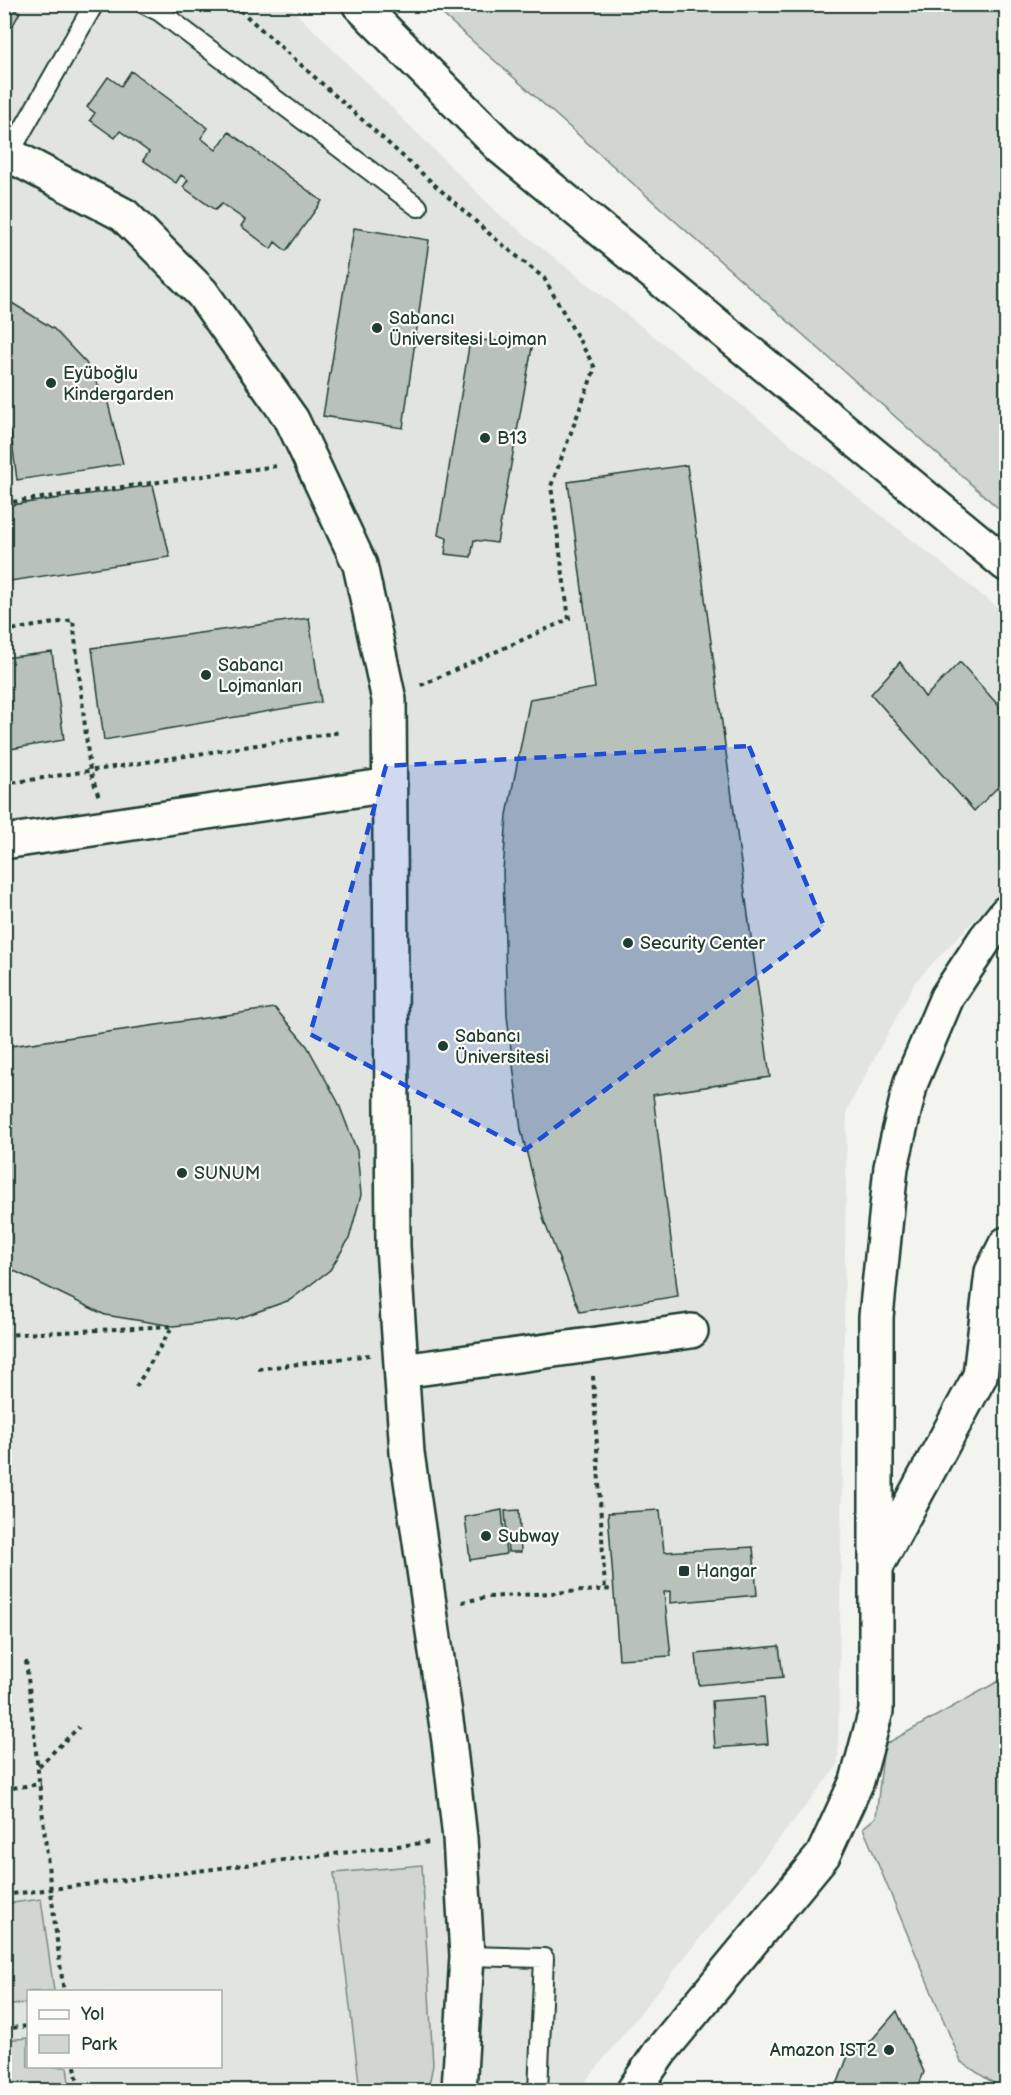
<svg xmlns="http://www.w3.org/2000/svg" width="1011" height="2095" viewBox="0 0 1011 2095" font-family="'Balsamiq Sans',sans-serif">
<rect width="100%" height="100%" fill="#f4f4ef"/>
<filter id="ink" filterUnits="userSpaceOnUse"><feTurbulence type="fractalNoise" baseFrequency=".0167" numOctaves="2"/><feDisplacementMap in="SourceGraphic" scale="12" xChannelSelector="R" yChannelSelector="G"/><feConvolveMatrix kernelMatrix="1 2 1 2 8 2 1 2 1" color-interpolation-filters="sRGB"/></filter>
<g filter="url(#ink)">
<path fill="#e2e5df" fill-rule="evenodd" d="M 5,5 L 288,5 L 499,214 L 1006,614 L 1006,887 L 915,982 L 847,1110 L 838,1765 L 579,2090 L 5,2090 ZM 28,1992 L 220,1992 L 220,2066 L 28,2066 Z"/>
<path fill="#d1d6d1" stroke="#788a82" stroke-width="1.5" d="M 432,5 L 1006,5 L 1006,515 Z
M 1006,1677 L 1006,2090 L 1004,2090 L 961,2062 L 863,1828 L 876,1817 L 884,1745 Z
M 422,1865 L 433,2065 L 428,2090 L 360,2090 L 334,1873 Z
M 41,1899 L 54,1991 L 28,1992 L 28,2003 L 5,2006 L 5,1904 Z
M 28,2038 L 28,2066 L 67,2067 L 70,2090 L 5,2090 L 5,2040 Z"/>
<path fill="#b9c1bb" stroke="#1f3d34" stroke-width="1.5" d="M 4,5 L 20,12 L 4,42 Z
M 131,71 L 208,128 L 201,138 L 216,150 L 229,132 L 322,201 L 286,251 L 275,242 L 271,249 L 241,226 L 245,220 L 222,204 L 215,210 L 183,187 L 188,180 L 181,175 L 176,183 L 143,160 L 149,152 L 120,131 L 115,138 L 90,120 L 95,113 L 87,107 L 108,77 L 121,86 Z
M 354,228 L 429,240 L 403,428 L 323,416 Z
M 4,298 L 54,329 L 86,363 L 108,403 L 123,464 L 17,480 L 11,434 L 4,415 Z
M 470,340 L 533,342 L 497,543 L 474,540 L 471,557 L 445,554 L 447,538 L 438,535 Z
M 687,465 L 770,1077 L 653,1095 L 678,1296 L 580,1312 L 544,1221 L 521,1130 L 507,1016 L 503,871 L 507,815 L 530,699 L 595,688 L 568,482 Z
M 153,485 L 170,557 L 4,582 L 4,506 Z
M 309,618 L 321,702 L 104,740 L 92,648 Z
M 52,652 L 64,740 L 4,750 L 4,658 Z
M 900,662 L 925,697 L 960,662 L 1006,714 L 1006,779 L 974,811 L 871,694 Z
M 275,1008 L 307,1046 L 338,1102 L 357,1151 L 361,1195 L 349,1239 L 330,1270 L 290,1300 L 237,1319 L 173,1326 L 105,1315 L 4,1266 L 4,1047 Z
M 502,1510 L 506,1554 L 470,1560 L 465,1517 Z
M 519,1510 L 521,1552 L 508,1552 L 505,1511 Z
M 660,1510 L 664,1552 L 753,1547 L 757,1595 L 670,1603 L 670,1591 L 664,1592 L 671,1656 L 619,1659 L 608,1513 Z
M 779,1646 L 783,1677 L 699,1685 L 696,1654 Z
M 764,1697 L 768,1744 L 715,1748 L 712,1701 Z
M 897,2011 L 924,2072 L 918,2087 L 926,2090 L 835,2090 L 851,2048 L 861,2052 Z"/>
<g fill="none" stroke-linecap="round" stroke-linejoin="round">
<defs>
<path id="lane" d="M 144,4 L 160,12 L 418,207
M 9,154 L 94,4
M 467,1956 L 544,1958 L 538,2090"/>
<path id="street" d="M 4,152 L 124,215 L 202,293 L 292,420 L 360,565 L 389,700 L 393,1247 L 407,1453 L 449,1741 L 460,1838 L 467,1956 L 459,2090
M 4,842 L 390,785
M 402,1371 L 691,1331
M 877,1565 L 980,1376 L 992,1272 L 1006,1244"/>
<path id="secondary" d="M 359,4 L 502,148 L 1006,564
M 634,2090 L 660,2052 L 823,1855 L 857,1781 L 876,1711 L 876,1317 L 891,1167 L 911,1082 L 947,997 L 986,938 L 1006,913"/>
</defs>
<use href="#lane" stroke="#1f3d34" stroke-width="22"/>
<use href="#street" stroke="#1f3d34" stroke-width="38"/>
<use href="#secondary" stroke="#1f3d34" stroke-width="38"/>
<path stroke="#1f3d34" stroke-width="4" stroke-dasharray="4.5 4.5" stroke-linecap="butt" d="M 233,4 L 493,237 L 544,278 L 595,368 L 551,486 L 569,619 L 419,686
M 4,503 L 277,466
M 4,631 L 73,620 L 90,771 L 99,797
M 4,784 L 341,732
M 4,1335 L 173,1326
M 258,1369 L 370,1355
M 593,1376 L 605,1590
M 136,1387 L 172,1327
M 462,1602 L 488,1597 L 614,1589
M 26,1661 C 39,1771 48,1882 64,1992
M 39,1766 L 79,1727
M 4,1789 L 41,1784
M 4,1895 L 430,1842
M 4,2029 L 28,2026
M 75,2066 L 79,2090"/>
<use href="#lane" stroke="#fdfcf7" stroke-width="18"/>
<use href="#street" stroke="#fdfcf7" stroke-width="33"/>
<use href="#secondary" stroke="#fdfcf7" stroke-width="33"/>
</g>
</g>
<path fill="#1d4ed8" fill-opacity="0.2" stroke="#1d4ed8" stroke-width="4.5" stroke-dasharray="12 8" stroke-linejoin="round" d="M 749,746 L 824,926 L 525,1150 L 310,1034 L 386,766 Z"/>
<g fill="#1f3d34" stroke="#fdfcf7" stroke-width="2">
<circle cx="377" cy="328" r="6"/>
<circle cx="51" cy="383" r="6"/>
<circle cx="485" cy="438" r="6"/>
<circle cx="206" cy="675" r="6"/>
<circle cx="628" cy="943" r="6"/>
<circle cx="443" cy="1046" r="6"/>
<circle cx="182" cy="1173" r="6"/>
<circle cx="486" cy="1536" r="6"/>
<rect x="678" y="1565" width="12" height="12" rx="3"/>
<circle cx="889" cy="2050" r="6"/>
</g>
<g text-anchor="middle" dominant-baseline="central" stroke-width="4.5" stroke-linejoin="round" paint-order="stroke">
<g font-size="18" fill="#1f3d34" stroke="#fdfcf7" text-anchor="start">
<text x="389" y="318">Sabancı<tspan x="389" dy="21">Üniversitesi Lojman</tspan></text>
<text x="63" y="373">Eyüboğlu<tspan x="63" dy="21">Kindergarden</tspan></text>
<text x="497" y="438">B13</text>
<text x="218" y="665">Sabancı<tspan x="218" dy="21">Lojmanları</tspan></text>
<text x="640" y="943">Security Center</text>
<text x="455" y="1036">Sabancı<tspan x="455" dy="21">Üniversitesi</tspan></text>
<text x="194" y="1173">SUNUM</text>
<text x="498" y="1536">Subway</text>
<text x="696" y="1571">Hangar</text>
<text x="877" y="2050" text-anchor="end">Amazon IST2</text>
</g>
</g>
<rect width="1011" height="2095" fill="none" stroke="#fdfcf7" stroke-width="24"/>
<rect x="12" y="12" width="987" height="2071" fill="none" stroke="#1f3d34" stroke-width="2" filter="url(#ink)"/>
<rect x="27" y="1990" width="195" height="78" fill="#fdfcf7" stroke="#a4b0a9" stroke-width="1.5"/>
<rect x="39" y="2010" width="30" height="9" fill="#fdfcf7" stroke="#a4b0a9" stroke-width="1.5"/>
<text x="81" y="2020" font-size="18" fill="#1f3d34">Yol</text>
<rect x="39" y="2035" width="30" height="18" fill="#d1d6d1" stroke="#a4b0a9" stroke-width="1.5"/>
<text x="81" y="2050" font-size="18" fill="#1f3d34">Park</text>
</svg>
